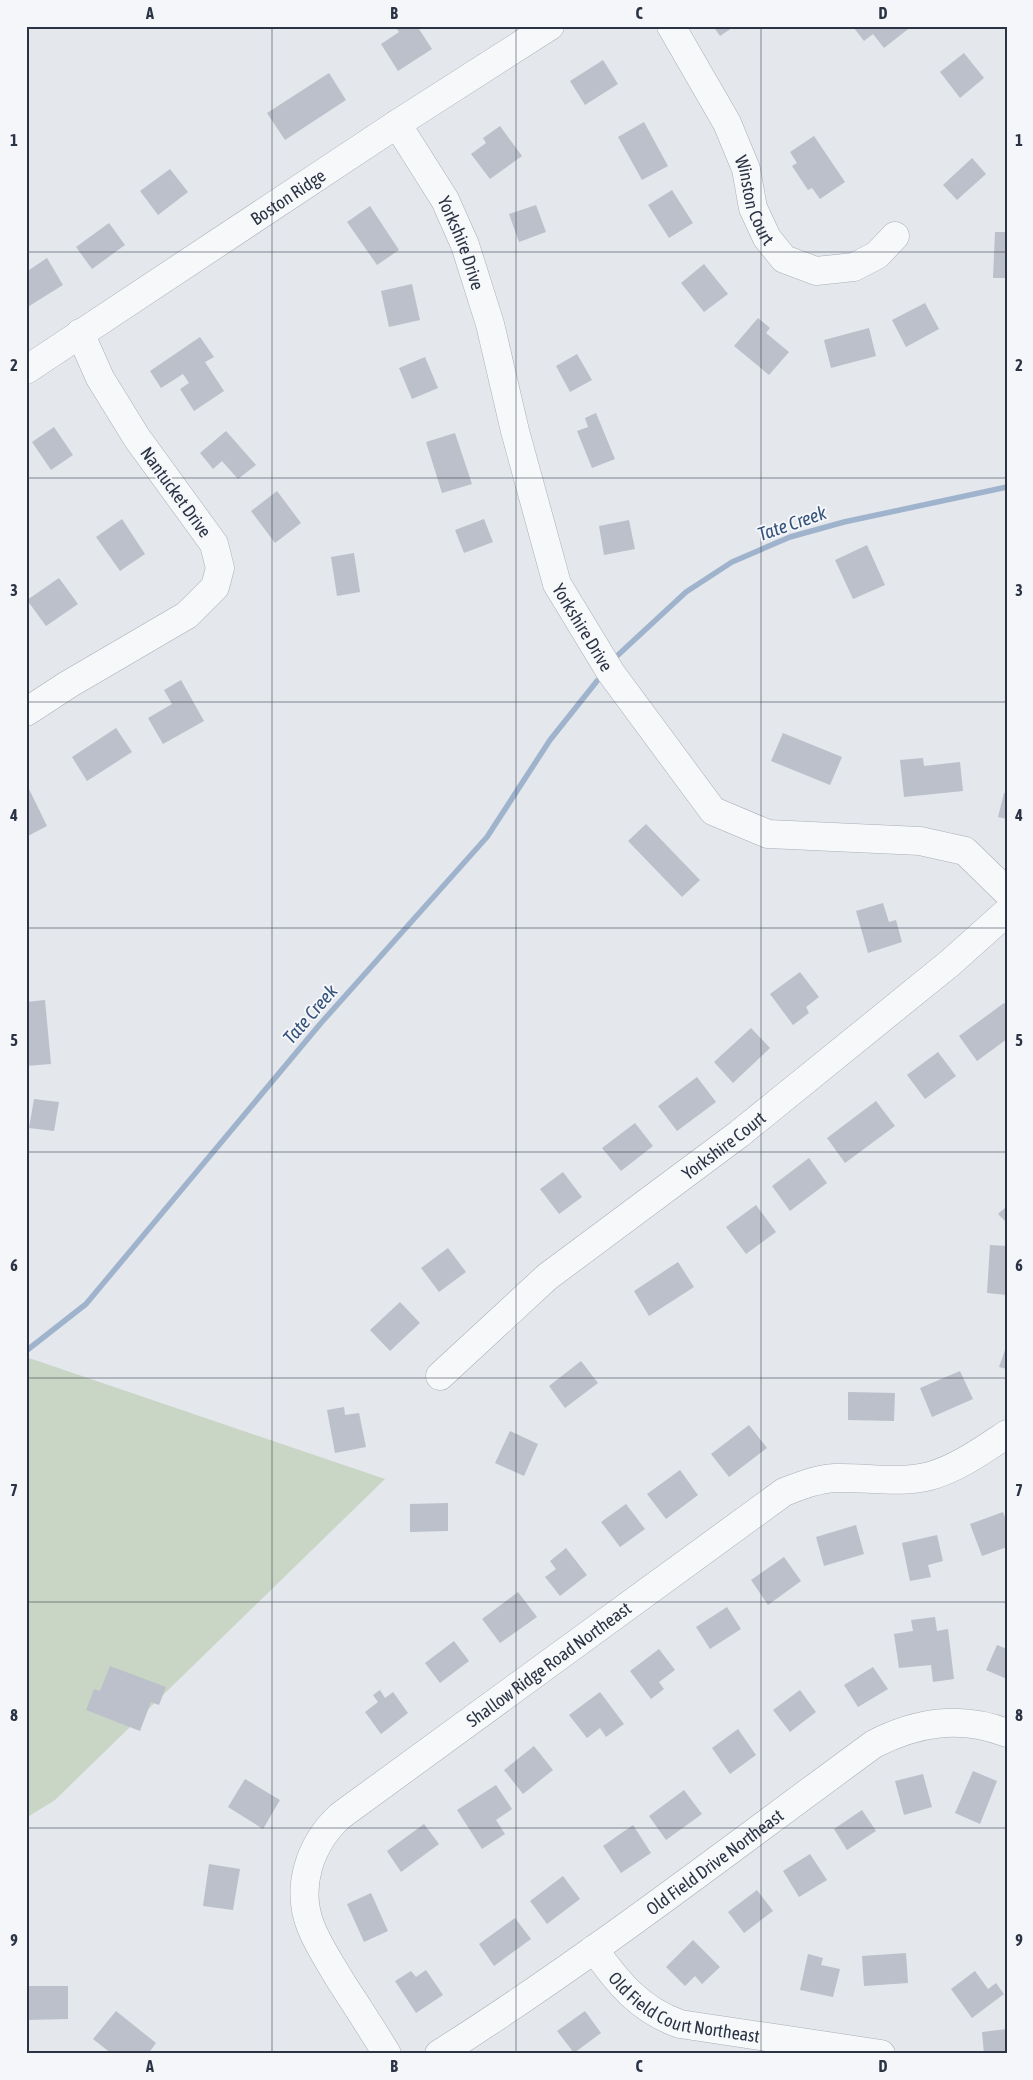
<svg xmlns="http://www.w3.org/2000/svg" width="1033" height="2080" viewBox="0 0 1033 2080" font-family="'Asap Condensed',sans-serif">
<rect width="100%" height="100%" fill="#e4e7ec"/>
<path fill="#c9d6c5" d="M 26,1357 L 385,1479 L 55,1800 L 26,1818 Z"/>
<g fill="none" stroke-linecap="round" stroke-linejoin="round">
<path stroke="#9fb4cc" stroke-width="5.5" d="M 618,655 L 686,592 L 732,562 L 790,537 L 844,522 L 1007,487
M 26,1351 L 86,1304 L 321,1023 L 487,837 L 550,740 L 597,681"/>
</g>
<path fill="#bbc0ca" d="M 395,26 L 417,26 L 432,49 L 398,71 L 381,44 L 399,32 Z
M 713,26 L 735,26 L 720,36 Z
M 857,26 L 912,26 L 884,48 L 873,34 L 864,41 L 854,28 Z
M 964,53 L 984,78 L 960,98 L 940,72 Z
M 603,60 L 618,84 L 585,105 L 570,81 Z
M 329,73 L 346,100 L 285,140 L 267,113 Z
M 644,122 L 668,166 L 642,180 L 618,137 Z
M 500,126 L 522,156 L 490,179 L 471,154 L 486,143 L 483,138 Z
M 814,136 L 845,182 L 820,199 L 812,188 L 808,190 L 792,166 L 797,163 L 790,152 Z
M 972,158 L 986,174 L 957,200 L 943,185 Z
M 170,169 L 188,192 L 158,215 L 140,191 Z
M 672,190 L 693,223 L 669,238 L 648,205 Z
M 536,205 L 546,232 L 519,242 L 509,214 Z
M 370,206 L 399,250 L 377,265 L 347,222 Z
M 109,223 L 125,245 L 92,269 L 76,247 Z
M 995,232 L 1007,232 L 1007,278 L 993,278 Z
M 47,258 L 63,285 L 26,308 L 26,272 Z
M 704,264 L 728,294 L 704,312 L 681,283 Z
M 412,284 L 420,320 L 389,327 L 381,291 Z
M 925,303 L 939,329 L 906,347 L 892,320 Z
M 758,318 L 770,328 L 766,333 L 789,352 L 769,375 L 734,346 Z
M 869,328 L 876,356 L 831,368 L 824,340 Z
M 200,337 L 214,357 L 205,362 L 224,391 L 194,411 L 180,389 L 189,383 L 183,374 L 161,388 L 150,371 Z
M 577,354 L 592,380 L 570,392 L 556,366 Z
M 425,357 L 438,388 L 412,399 L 399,368 Z
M 596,413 L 615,459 L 592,468 L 577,431 L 588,427 L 585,418 Z
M 54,427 L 73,455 L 51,470 L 32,442 Z
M 226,431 L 256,465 L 238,479 L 222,461 L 213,469 L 200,453 Z
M 455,433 L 472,484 L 442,493 L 426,442 Z
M 277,491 L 301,523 L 275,543 L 251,511 Z
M 122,519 L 145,554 L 120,571 L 96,537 Z
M 484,519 L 493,542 L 464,553 L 455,530 Z
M 629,520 L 635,549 L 604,555 L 599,526 Z
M 867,545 L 885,585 L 853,599 L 835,560 Z
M 354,553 L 360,592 L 337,596 L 331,557 Z
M 59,578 L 78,604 L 46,626 L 27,600 Z
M 181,680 L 204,721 L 163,744 L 148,718 L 172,704 L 164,690 Z
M 116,728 L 132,752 L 87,781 L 72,757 Z
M 783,733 L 842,757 L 830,785 L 771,761 Z
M 923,758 L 924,766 L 960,762 L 963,791 L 904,797 L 900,760 Z
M 28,787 L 47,826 L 26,837 L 26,788 Z
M 1004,793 L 1007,793 L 1007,819 L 998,817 Z
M 646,824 L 700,880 L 682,897 L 628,841 Z
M 883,903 L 889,922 L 896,920 L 902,942 L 868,953 L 856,911 Z
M 800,972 L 819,997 L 806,1007 L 809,1013 L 793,1025 L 770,994 Z
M 45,1000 L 51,1064 L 26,1066 L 26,1002 Z
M 1004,1003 L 1007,1007 L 1007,1039 L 977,1061 L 959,1036 Z
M 751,1028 L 770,1048 L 733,1083 L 714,1062 Z
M 938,1052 L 956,1076 L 925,1099 L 907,1075 Z
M 697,1077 L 716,1102 L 677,1131 L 658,1106 Z
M 34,1099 L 59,1102 L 54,1131 L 29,1128 Z
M 876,1101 L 895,1126 L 845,1163 L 827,1138 Z
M 635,1123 L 653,1146 L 621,1171 L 602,1148 Z
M 809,1158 L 827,1183 L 790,1211 L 772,1186 Z
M 563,1172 L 582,1197 L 559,1214 L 540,1189 Z
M 756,1205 L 776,1232 L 746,1254 L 726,1227 Z
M 1007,1206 L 1007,1223 L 998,1214 Z
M 990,1245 L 1007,1246 L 1007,1295 L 987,1293 Z
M 448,1248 L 466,1272 L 439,1292 L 421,1268 Z
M 678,1262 L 694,1287 L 649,1316 L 634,1291 Z
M 400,1302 L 420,1323 L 390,1351 L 370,1330 Z
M 1006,1347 L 1007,1347 L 1007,1369 L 999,1367 Z
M 581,1361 L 598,1383 L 565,1408 L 549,1386 Z
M 960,1371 L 973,1399 L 932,1417 L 920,1388 Z
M 848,1392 L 895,1393 L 894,1421 L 848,1420 Z
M 344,1407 L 345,1415 L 359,1413 L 366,1447 L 335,1453 L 327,1410 Z
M 749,1425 L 767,1448 L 729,1477 L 711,1454 Z
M 510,1431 L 538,1444 L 524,1476 L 495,1463 Z
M 680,1470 L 698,1495 L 666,1519 L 647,1494 Z
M 448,1503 L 448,1531 L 410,1532 L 410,1504 Z
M 626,1504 L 645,1529 L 620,1547 L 601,1522 Z
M 1003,1512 L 1007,1523 L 1007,1547 L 982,1556 L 970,1524 Z
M 856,1525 L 864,1554 L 824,1566 L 816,1537 Z
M 937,1535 L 943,1561 L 928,1565 L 931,1577 L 910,1581 L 902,1543 Z
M 566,1548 L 587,1575 L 560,1596 L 545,1577 L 556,1569 L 550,1561 Z
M 784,1557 L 801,1581 L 768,1605 L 751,1580 Z
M 518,1592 L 537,1617 L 500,1643 L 482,1619 Z
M 727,1607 L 741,1629 L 710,1649 L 696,1627 Z
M 935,1617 L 937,1631 L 948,1629 L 954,1679 L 933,1682 L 931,1665 L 899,1668 L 894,1634 L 913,1631 L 911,1620 Z
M 454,1641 L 469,1661 L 440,1683 L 425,1663 Z
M 997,1645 L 1007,1649 L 1007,1679 L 986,1670 Z
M 659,1649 L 675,1670 L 659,1682 L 664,1689 L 651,1699 L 630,1671 Z
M 110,1666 L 166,1687 L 159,1705 L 151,1702 L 140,1731 L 86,1710 L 94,1689 L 100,1691 Z
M 873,1667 L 888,1689 L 858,1707 L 844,1685 Z
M 380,1690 L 385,1698 L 393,1692 L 408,1713 L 381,1734 L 365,1712 L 378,1702 L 373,1695 Z
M 800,1690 L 816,1712 L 790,1732 L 773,1710 Z
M 600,1692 L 624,1724 L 606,1737 L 600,1728 L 587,1738 L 569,1715 Z
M 738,1729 L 756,1755 L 730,1774 L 712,1748 Z
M 534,1746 L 553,1770 L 523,1794 L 504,1770 Z
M 973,1771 L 997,1781 L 980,1824 L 955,1813 Z
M 923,1774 L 932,1807 L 904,1815 L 895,1781 Z
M 245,1779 L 280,1800 L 263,1829 L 228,1807 Z
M 496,1785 L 512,1809 L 496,1820 L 505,1834 L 482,1849 L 457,1810 Z
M 684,1790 L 702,1814 L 666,1840 L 649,1816 Z
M 862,1810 L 876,1831 L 847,1850 L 834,1829 Z
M 424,1824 L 439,1844 L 401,1872 L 387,1851 Z
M 633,1825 L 651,1853 L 621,1873 L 603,1846 Z
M 810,1854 L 827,1880 L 799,1897 L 783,1871 Z
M 209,1864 L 240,1869 L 233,1910 L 203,1906 Z
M 563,1876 L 580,1899 L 547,1924 L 530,1901 Z
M 757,1890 L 773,1911 L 744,1933 L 728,1912 Z
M 371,1893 L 388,1931 L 364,1942 L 347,1904 Z
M 515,1918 L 531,1939 L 494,1966 L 479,1944 Z
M 693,1940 L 720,1967 L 702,1984 L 695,1976 L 685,1986 L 666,1967 Z
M 906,1953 L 908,1983 L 864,1986 L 862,1956 Z
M 808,1954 L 823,1958 L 821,1965 L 840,1969 L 833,1997 L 800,1990 Z
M 426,1970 L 443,1995 L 416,2013 L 395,1981 L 411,1971 L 416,1977 Z
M 975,1971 L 988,1989 L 996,1983 L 1004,1994 L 972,2018 L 951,1989 Z
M 26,1986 L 68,1986 L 68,2019 L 26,2020 Z
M 116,2011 L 156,2043 L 148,2054 L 112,2054 L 93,2039 Z
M 585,2011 L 601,2033 L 574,2053 L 557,2031 Z
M 1007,2029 L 1007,2054 L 984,2054 L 982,2032 Z"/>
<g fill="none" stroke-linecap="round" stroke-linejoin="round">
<defs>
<g id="minor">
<path id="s1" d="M 671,26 L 727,123 L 746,169 L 753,208 L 767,238 L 784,259 L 816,271 L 854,267 L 877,255 L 895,236"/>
<path id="s2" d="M 397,124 L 445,200 L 465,245 L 490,324 L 515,431 L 557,584 L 611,673 L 713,811 L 768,834 L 920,841 L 965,851 L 1007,892"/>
<path id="s3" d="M 26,370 L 397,124 L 550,26"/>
<path d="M 26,712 L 69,684 L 187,615 L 215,587 L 220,568 L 214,544 L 137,438 L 100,378 L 80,333"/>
<path id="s4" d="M 440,1376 L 547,1277 L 739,1134 L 950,963 L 1007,912"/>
<path id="s5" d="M 594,1949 C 618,1983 640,2010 680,2024 L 881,2054"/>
<path id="s6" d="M 387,2054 C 372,2029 356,2005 340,1980 C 330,1963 318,1945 311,1927 C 295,1887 310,1844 340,1816 L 784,1492 C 800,1486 817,1479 835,1478 C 866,1477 900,1484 930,1476 C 958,1468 983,1450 1007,1434"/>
<path id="s7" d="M 439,2054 C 589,1959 730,1849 874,1744 C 917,1722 960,1715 1007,1733"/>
</g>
</defs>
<use href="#minor" stroke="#a9aeb7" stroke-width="29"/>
<use href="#minor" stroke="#f7f8fa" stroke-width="28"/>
</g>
<path fill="none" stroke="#2b3445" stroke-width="1" stroke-opacity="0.55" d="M 272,26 L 272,2054M 516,26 L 516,2054M 761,26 L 761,2054M 26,252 L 1007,252M 26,478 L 1007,478M 26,702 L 1007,702M 26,928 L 1007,928M 26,1152 L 1007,1152M 26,1378 L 1007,1378M 26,1602 L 1007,1602M 26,1828 L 1007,1828"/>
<g text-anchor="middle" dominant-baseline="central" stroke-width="4" stroke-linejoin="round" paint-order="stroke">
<g font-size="18" fill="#2b3445" stroke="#f4f6f9">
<text stroke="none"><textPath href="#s3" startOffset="314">Boston Ridge</textPath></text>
<text stroke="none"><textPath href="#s1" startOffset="194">Winston Court</textPath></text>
<text stroke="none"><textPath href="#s2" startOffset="136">Yorkshire Drive</textPath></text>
<text transform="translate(176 492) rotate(54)">Nantucket Drive</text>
<text stroke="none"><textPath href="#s2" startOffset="541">Yorkshire Drive</textPath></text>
<text stroke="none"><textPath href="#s4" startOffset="366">Yorkshire Court</textPath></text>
<text stroke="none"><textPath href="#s6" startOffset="528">Shallow Ridge Road Northeast</textPath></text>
<text stroke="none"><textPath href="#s7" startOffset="336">Old Field Drive Northeast</textPath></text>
<text stroke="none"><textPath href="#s5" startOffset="114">Old Field Court Northeast</textPath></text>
</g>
<g font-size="19" font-style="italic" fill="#34527a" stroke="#f4f6f9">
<text transform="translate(792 523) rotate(-19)">Tate Creek</text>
<text transform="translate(310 1014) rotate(-49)">Tate Creek</text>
</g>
</g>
<rect width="1033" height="2080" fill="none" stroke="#f4f6f9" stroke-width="55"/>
<rect x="28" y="28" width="978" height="2024" fill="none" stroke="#2b3445" stroke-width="2"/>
<g font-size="16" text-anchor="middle" font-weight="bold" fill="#2b3445">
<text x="150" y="19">A</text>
<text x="394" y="19">B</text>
<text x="639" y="19">C</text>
<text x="883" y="19">D</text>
<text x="14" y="146">1</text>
<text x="1019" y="146">1</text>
<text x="14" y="371">2</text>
<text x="1019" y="371">2</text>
<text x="14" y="596">3</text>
<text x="1019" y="596">3</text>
<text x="14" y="821">4</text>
<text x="1019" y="821">4</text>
<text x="14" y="1046">5</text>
<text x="1019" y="1046">5</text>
<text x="14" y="1271">6</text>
<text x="1019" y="1271">6</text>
<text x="14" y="1496">7</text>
<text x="1019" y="1496">7</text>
<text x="14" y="1721">8</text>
<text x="1019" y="1721">8</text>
<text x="14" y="1946">9</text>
<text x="1019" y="1946">9</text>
<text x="150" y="2072">A</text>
<text x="394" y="2072">B</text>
<text x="639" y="2072">C</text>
<text x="883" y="2072">D</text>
</g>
</svg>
